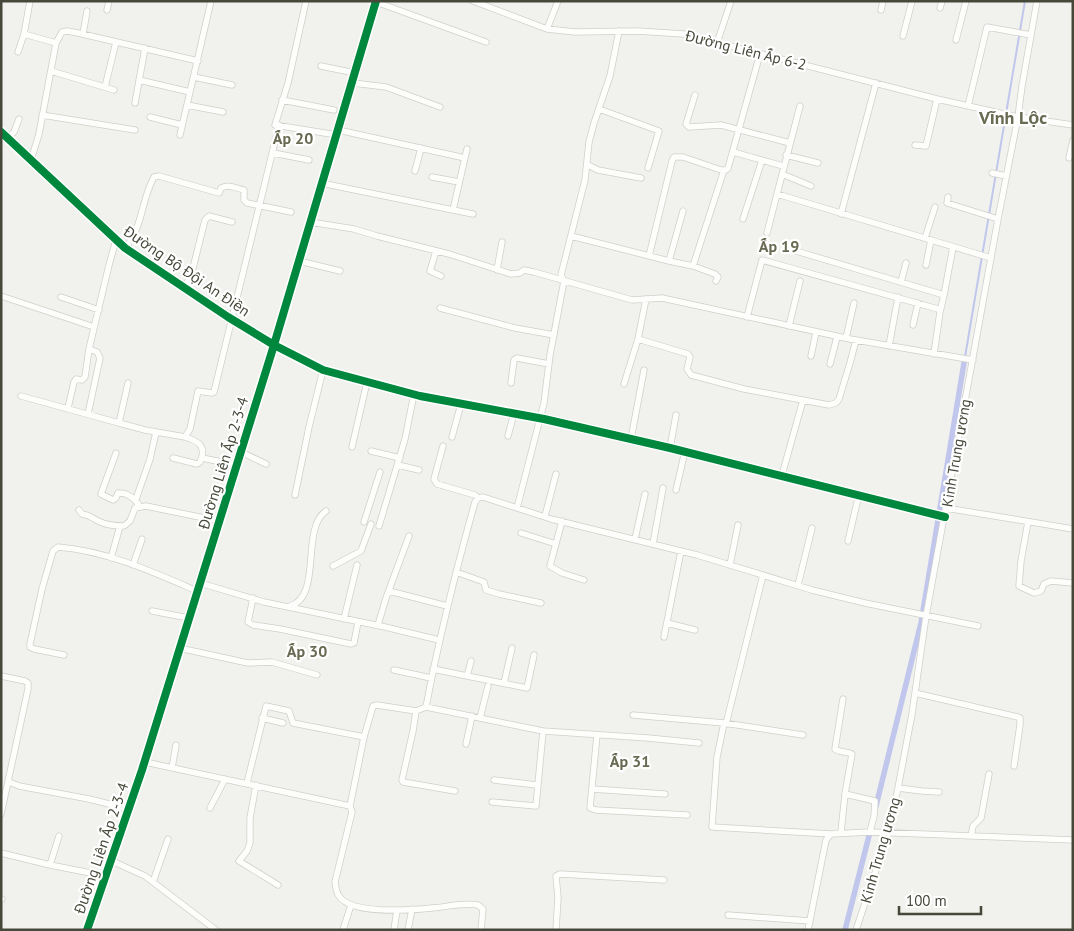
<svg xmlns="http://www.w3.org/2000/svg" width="1074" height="931" viewBox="0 0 1074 931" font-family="'PT Sans',sans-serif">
<rect width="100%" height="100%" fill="#f1f2ed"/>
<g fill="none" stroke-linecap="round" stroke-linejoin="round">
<path stroke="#c1c6ec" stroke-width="2" d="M 964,363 L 1025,1"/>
<path stroke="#c1c6ec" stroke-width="5.5" d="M 876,806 L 921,623 L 964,363
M 845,930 L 871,828"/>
<defs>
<path id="minor" d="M 306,1 L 288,83 L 275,125 L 337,135
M 473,1 L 547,29 L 575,32 L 637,31 L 684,34 L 937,99 L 1018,117 L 1073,125
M 376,2 L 486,42
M 940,8 L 942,1
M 107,10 L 109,1
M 881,10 L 883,1
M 547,29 L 558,1
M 24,34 L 56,43
M 83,34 L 87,11
M 903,36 L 912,1
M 956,40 L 966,1
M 717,43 L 731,1
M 18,52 L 24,34 L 30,1
M 321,66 L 355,73
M 51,71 L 114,90
M 194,77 L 232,85
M 139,80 L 190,92
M 353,83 L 386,87 L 440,107
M 105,87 L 116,42
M 695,95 L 686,124 L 689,127 L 721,125 L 790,143
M 282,100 L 334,110
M 135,103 L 145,48
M 187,105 L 223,112
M 968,106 L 987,27 L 1031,35
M 599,109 L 659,131 L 648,168
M 42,115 L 135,130
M 150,117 L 182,125
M 338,130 L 465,158
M 1,132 L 125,248 L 228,317 L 274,345 L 323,370 L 420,396 L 544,419 L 670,448 L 945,517
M 180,135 L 211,1
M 7,138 L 14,132 L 19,119
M 915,145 L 926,146 L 937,99
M 733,152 L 783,166
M 273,153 L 309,160
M 786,155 L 818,163
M 1069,158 L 1073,140
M 31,160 L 39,134 L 56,43 L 62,32 L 67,31 L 78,33 L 198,61
M 588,165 L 598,170 L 641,178
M 415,171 L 421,148
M 992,173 L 1006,176
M 782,174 L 811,186
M 432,177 L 459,182
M 321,183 L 453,210 L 467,149
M 777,194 L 800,106
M 948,197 L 947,203 L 998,219
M 453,210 L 473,214
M 841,214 L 876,83
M 743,219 L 762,160
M 310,222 L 354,229 L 377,236 L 449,254 L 511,274 L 520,273 L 524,270 L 534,272 L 632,300 L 662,298 L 850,339 L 973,360
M 767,233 L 777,194 L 991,258
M 571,236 L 669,261 L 693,266 L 724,170
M 925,238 L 935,207
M 125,248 C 143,228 141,200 154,177 L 159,176 L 219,193 L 221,188 C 229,184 236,188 244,190 L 244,200 L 247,203 L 291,212
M 436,251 L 430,271 L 441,276
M 796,251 L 944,295 L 940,312
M 649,256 L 672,161 L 674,157 L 683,157 L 721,170 L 726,170 L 728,168 L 760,54
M 299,261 L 340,271
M 669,261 L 683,211
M 926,265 L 931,240
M 693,266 L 715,274 L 718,277 L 716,281
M 497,270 L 502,242
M 901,282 L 906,263
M 184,288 L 191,276 L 205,220 L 209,216 L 232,222
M 944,295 L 953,247
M 1,296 L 94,327
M 61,297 L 99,310
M 646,299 L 638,339 L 688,354 L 690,357 L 687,369 L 691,375 L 744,389 L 829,405 L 836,403 L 839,399 L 850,363 L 856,340
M 440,308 L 515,328 L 554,335
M 747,317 L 762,260 L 938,309 L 940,312 L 934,354
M 913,325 L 918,303
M 789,326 L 800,281
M 846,338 L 854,303
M 889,346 L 898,297
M 811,356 L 816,332
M 830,364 L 837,337
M 128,383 L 119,423 L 145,430 L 185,437 L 190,429 L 198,391 L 212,393 L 214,392 L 279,125
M 511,383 L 514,360 L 517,358 L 549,364
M 624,384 L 638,339
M 21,396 L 119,423
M 68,408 L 74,382 L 76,379 L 82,380 L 85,377 L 89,349
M 88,414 L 100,358 L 97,352 L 89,349 L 109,265 L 116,240
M 508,436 L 514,413
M 452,437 L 461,404
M 631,439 L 644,370
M 443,446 L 434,479 L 437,484 L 475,495 L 478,498
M 352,447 L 367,382
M 670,448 L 676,415
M 371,451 L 400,458
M 241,452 L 266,464
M 116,453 L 101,494 L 113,500 L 116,498 L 118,493 C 127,492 136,499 140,507
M 173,458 L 197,464 L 200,462 C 207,447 199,441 185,437
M 202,458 L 237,465
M 398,465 L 419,470
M 782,475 L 803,400
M 676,490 L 685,451
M 295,495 L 309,427 L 323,370
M 136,499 L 150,459 L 156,432
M 517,508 L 544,403 L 550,355 L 564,281 L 561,275 L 585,180 L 589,142 L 594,123 L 610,76 L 619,31
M 946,508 L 1073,529
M 79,510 L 82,514 C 90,515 92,518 98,521 C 106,525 116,526 124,526 L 130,521 L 135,508 L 146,506 L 219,521
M 545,516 L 556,474
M 562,521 L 550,566 L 562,573 L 584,580
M 364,522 L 380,472
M 1028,522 L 1021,561 L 1019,586 L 1034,593 L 1041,591 L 1044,584 L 1051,581 L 1073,583
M 379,526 L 405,439 L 414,394
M 521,533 L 556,544
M 635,539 L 645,494
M 848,541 L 859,494
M 653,544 L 663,488
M 111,558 L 120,526
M 133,565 L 142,539
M 730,565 L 738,525
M 333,566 L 361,551 L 371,524
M 456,572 L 484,582 L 486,590 L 499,594 L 541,603
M 200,583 L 264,602 L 385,627 L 439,640
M 798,585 L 812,528
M 389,591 L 447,606
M 253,598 L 248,622 L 253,625 L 280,629 L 351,644 L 354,643 L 358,622
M 290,606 C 323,596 300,529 326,511
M 152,611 L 189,618
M 344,619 L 357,565
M 667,623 L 695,630
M 378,625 L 386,598 L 409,536
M 664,637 L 681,551
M 179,648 L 248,663 L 272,662 L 317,675
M 64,655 L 34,649 L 30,647 L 30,644 L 42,589 L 53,551 L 58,547 C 107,551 153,572 197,591
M 433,669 L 467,676 L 471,661
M 394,670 L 431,678
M 1,676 L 25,681 L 28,683 L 28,689 L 1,814
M 467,676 L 527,688 L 534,655
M 504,683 L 512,648
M 915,693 L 1018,717 L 1020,718 L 1020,725 L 1014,766
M 843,699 L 835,749 C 840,753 847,751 852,754 L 845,794 L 875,801 L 874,816 L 870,832
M 416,711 L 413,731 L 402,780 L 403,782 L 455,791
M 633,715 L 724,723 L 803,735
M 262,718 L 283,723
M 480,718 L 488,686
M 724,723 L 717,757 L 712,827 L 831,834
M 726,724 L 763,575
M 597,735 L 590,808 L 596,810 L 687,815
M 364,737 L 373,706 L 377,705 L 416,711 L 426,707
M 699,743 L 648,738 L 543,731 L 426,707 C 439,638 456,570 475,502 L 478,498 L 483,497 L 551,519 L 697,555 L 812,590 L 865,603 L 978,626
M 466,744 L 472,716
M 145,762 L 350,806
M 172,768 L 176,745
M 494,780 L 537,785
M 9,782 L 19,786 L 89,799 L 129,809
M 247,783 L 266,706 L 289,711 L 293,723 L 364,737 L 350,806 L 352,812 L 335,882 C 336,887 336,892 339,896 C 351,915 412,910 432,908 C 447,907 464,902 478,905 L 483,909 L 481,930
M 256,785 L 250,818 L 250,843 L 247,851 L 239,861 L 278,885
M 898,788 L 922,791 L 939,792
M 592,789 L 665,794
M 492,802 L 536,806 L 543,731
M 210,808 L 225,779
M 841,832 L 845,794
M 971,836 L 973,826 L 981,818 L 989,774
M 1,853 L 50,865 L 106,876
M 112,861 L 145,876 L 216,930
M 50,865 L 59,836
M 153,882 L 168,839
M 1,899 L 2,899
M 728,915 L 810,921
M 87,930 L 142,770 L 274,345 L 376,1
M 343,930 L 351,905
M 394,930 L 397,910
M 408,930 L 412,909
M 556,930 L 558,898 L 556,876 L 560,874 L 664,880
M 808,930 L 826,840 L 831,834 L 870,832 L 1073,840
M 856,930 L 888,834 L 898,788 L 912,714 L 926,616 L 998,219 L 1018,117 L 1022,86 L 1037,1"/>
</defs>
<use href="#minor" stroke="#cfd0ca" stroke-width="7"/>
<use href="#minor" stroke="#fdfdfc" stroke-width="5.5"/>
<defs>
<path id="cycleway" d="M 1,132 L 125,248 L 228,317 L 274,345 L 323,370 L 420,396 L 544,419 L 670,448 L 945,517
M 87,930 L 142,770 L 274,345 L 376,1"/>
</defs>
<use href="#cycleway" stroke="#fff" stroke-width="11"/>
<use href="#cycleway" stroke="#00873e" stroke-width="8"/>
</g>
<g text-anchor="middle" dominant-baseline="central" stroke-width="4.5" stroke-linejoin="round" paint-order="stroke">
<g font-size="15" fill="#464839" stroke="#fff">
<text transform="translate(746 50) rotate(14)">Đường Liên Ấp 6-2</text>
<text transform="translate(187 271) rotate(34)">Đường Bộ Đội An Điền</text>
<text transform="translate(956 453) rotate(-80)">Kinh Trung ương</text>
<text transform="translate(223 463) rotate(-73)">Đường Liên Ấp 2-3-4</text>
<text transform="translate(101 848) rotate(-71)">Đường Liên Ấp 2-3-4</text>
<text transform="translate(880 850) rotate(-74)">Kinh Trung ương</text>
</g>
<g font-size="16" font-weight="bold" fill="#686a51" stroke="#fff">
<text x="293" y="138">Ấp 20</text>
<text x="779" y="246">Ấp 19</text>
<text x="307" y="651">Ấp 30</text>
<text x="630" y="761">Ấp 31</text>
</g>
<g font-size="18" font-weight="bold" fill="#686a51" stroke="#fff">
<text x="1013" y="117">Vĩnh Lộc</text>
</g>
</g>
<rect width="1074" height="931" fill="none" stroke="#464839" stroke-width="5"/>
<path d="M899 906v8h82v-8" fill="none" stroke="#464839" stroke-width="2.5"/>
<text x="906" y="906" font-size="15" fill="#464839" stroke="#ffffff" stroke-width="4" paint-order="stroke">100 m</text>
</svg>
